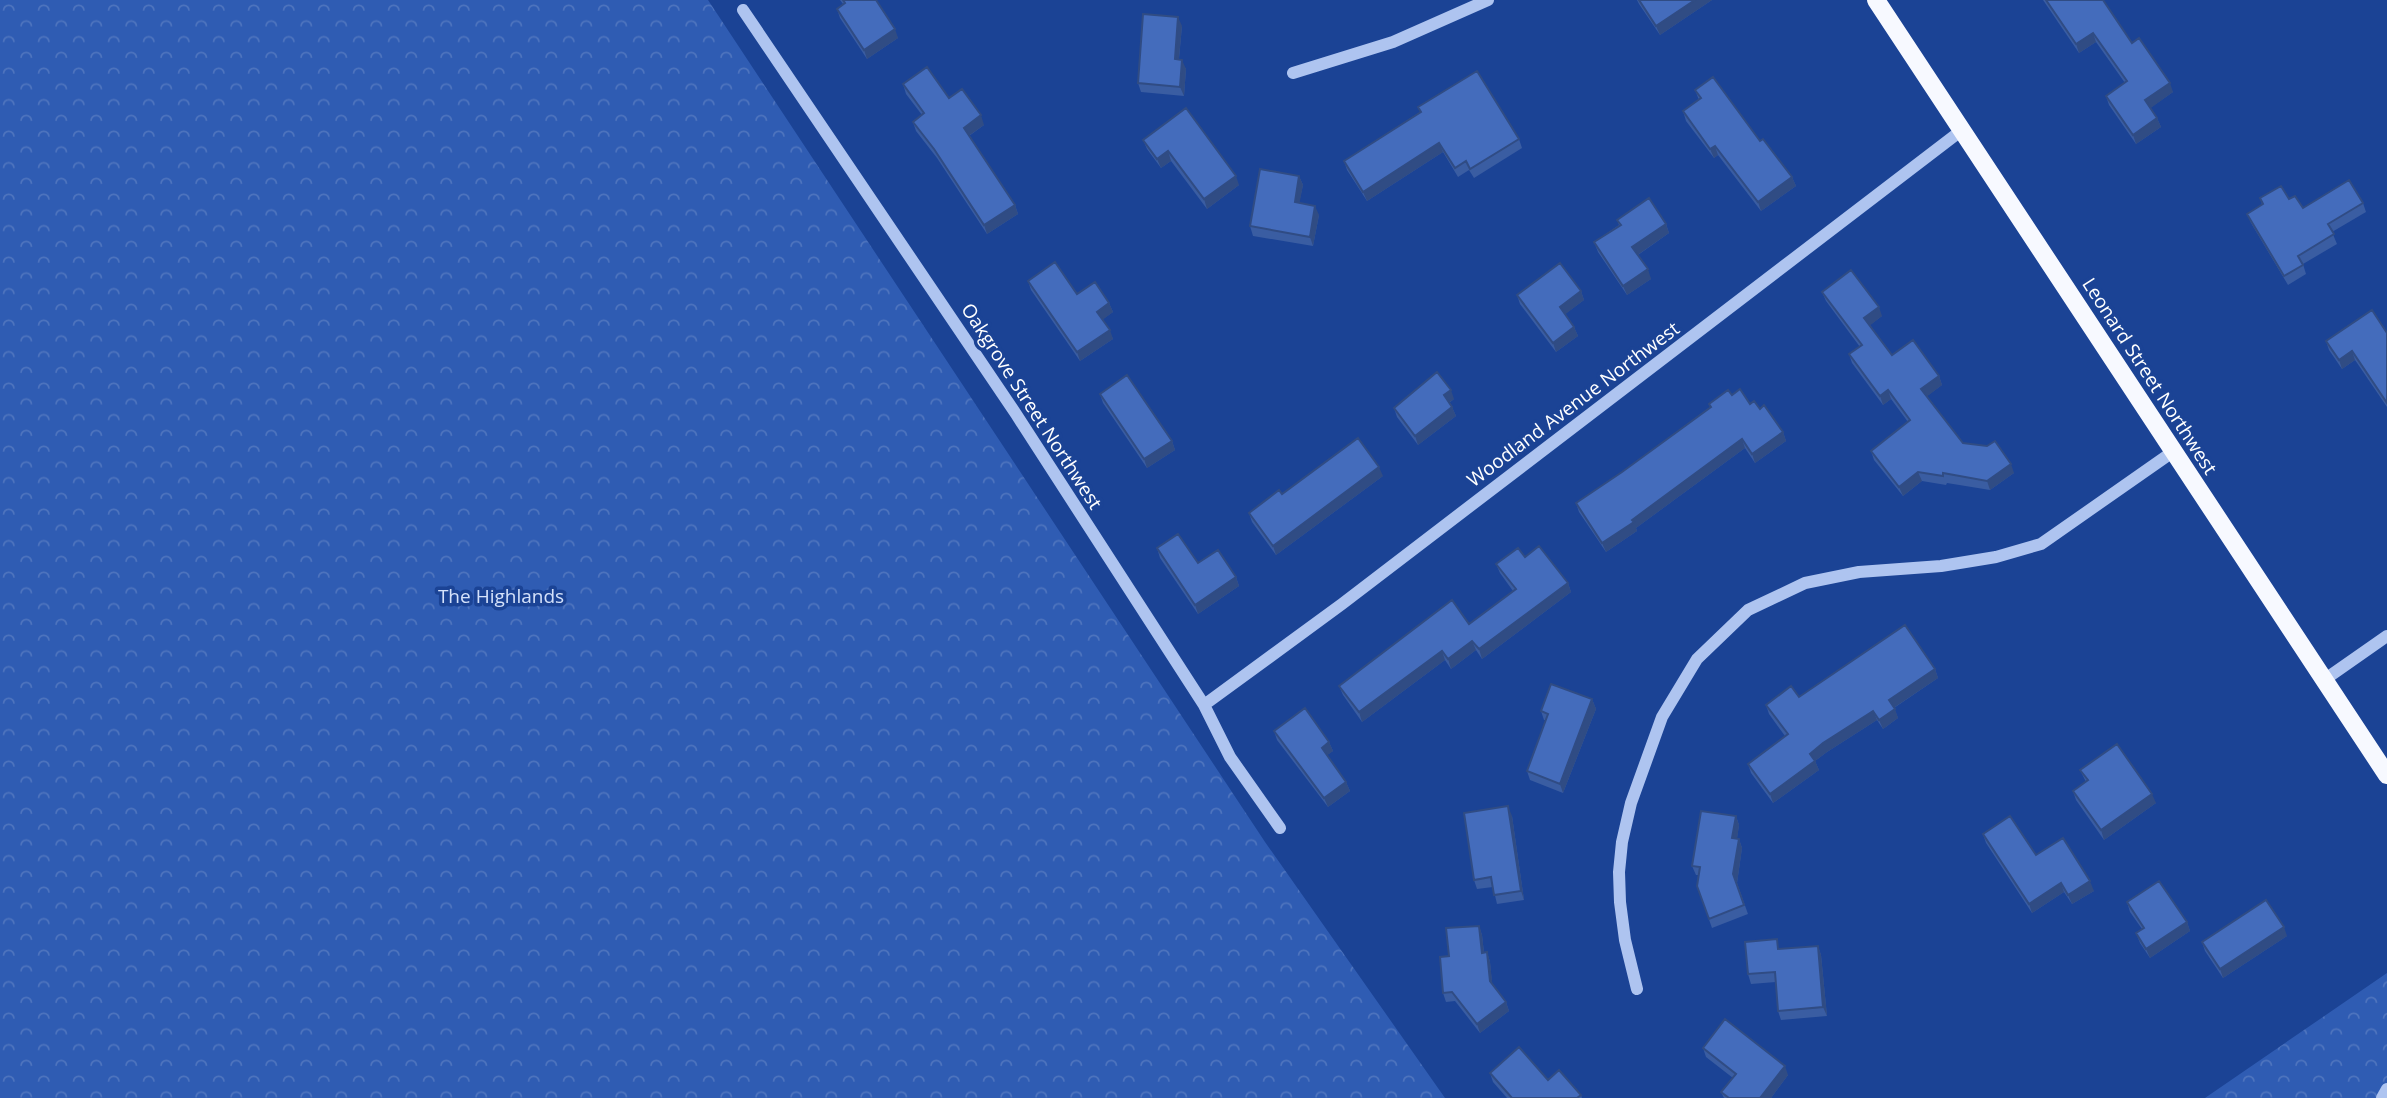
<svg xmlns="http://www.w3.org/2000/svg" width="2387" height="1098" viewBox="0 0 2387 1098" font-family="'Open Sans',sans-serif">
<defs>
<pattern id="park-crowns" width="20" height="18" patternUnits="userSpaceOnUse" patternTransform="scale(1.75)"><rect width="20" height="18" fill="#2f5cb3"/><path d="M2 6a3 3 0 1 1 6 0M12 15a3 3 0 1 1 6 0" fill="none" stroke="#4e74be"/></pattern>
</defs>
<rect width="100%" height="100%" fill="#1b4395"/>
<path fill="url(#park-crowns)" d="M 0,0 L 708,0 L 1265,842 L 1445,1098 L 0,1098 Z
M 2387,973 L 2387,1098 L 2205,1098 Z"/>
<g fill="none" stroke-linecap="round" stroke-linejoin="round">
<path stroke="#aec4f0" stroke-width="12" d="M 743,10 L 1016,414 L 1204,705 L 1230,757 L 1280,828
M 1293,73 L 1393,42 L 1488,0
M 2324,680 L 2387,636
M 1204,705 L 1342,604 L 1962,130
M 1637,989 L 1625,940 L 1620,902 L 1619,872 L 1622,842 L 1631,803 L 1662,717 L 1697,659 L 1748,610 L 1805,583 L 1859,572 L 1941,566 L 1996,557 L 2041,544 L 2174,451
M 2382,1098 L 2387,1089"/>
<path stroke="#f7f9ff" stroke-width="18" d="M 1876,0 L 2387,775"/>
</g>
<path fill="#3a5da2" d="M 840,0 L 876,0 L 898,38 L 867,59 L 840,18 L 837,9 L 843,4 Z
M 1637,0 L 1712,0 L 1660,35 L 1639,4 Z
M 2043,0 L 2103,0 L 2132,43 L 2173,92 L 2150,108 L 2157,118 L 2161,127 L 2136,144 L 2109,105 L 2106,96 L 2125,83 L 2096,42 L 2079,53 Z
M 1182,26 L 1179,59 L 1186,69 L 1184,96 L 1141,92 L 1138,83 Z
M 903,84 L 949,98 L 984,125 L 969,136 L 1015,205 L 1018,214 L 987,234 L 937,158 L 916,131 L 913,122 L 922,115 L 906,94 Z
M 1695,90 L 1760,141 L 1792,177 L 1796,186 L 1761,211 L 1718,155 L 1714,158 L 1686,121 L 1683,111 L 1699,100 Z
M 1418,107 L 1519,139 L 1522,148 L 1474,178 L 1469,170 L 1458,177 L 1443,152 L 1367,201 L 1347,170 L 1344,161 L 1420,112 Z
M 1143,140 L 1239,185 L 1207,209 L 1171,161 L 1161,168 L 1147,149 Z
M 1299,176 L 1303,185 L 1299,203 L 1319,215 L 1313,246 L 1253,236 L 1250,226 Z
M 2260,198 L 2289,199 L 2303,208 L 2363,203 L 2366,212 L 2332,232 L 2337,244 L 2303,264 L 2306,274 L 2288,285 L 2251,223 L 2247,214 L 2262,205 Z
M 1617,220 L 1666,224 L 1669,233 L 1638,255 L 1651,279 L 1627,295 L 1598,252 L 1594,242 L 1619,225 Z
M 1028,281 L 1109,303 L 1113,312 L 1103,319 L 1113,339 L 1080,361 L 1031,290 Z
M 1581,291 L 1584,300 L 1565,314 L 1574,327 L 1578,336 L 1556,352 L 1520,304 L 1517,295 Z
M 1822,292 L 1882,316 L 1870,325 L 1892,355 L 1939,376 L 1942,385 L 1927,396 L 1963,443 L 2014,473 L 1990,490 L 1947,483 L 1946,485 L 1922,481 L 1903,496 L 1874,460 L 1871,451 L 1908,422 L 1891,399 L 1883,405 L 1852,363 L 1849,354 L 1860,347 L 1826,301 Z
M 2387,333 L 2387,407 L 2355,360 L 2342,369 L 2329,350 L 2326,341 Z
M 1100,394 L 1172,441 L 1175,450 L 1147,468 L 1103,403 Z
M 1732,395 L 1760,409 L 1783,432 L 1786,441 L 1755,463 L 1745,448 L 1636,528 L 1637,531 L 1606,552 L 1579,512 L 1576,503 L 1622,472 L 1710,407 L 1709,404 Z
M 1454,399 L 1449,403 L 1452,407 L 1456,416 L 1418,445 L 1397,417 L 1394,408 Z
M 1383,476 L 1276,555 L 1252,522 L 1249,513 Z
M 1157,548 L 1236,577 L 1239,586 L 1198,614 L 1160,558 Z
M 1525,557 L 1568,583 L 1571,592 L 1482,659 L 1476,650 L 1451,669 L 1445,660 L 1362,722 L 1343,695 L 1339,686 L 1469,624 L 1513,591 L 1500,573 L 1496,564 Z
M 1935,669 L 1938,678 L 1894,708 L 1898,718 L 1883,729 L 1877,720 L 1827,752 L 1815,761 L 1819,770 L 1773,803 L 1751,773 L 1748,764 L 1785,736 L 1769,714 L 1766,705 Z
M 1592,699 L 1596,709 L 1563,793 L 1530,780 L 1527,771 L 1546,720 L 1544,720 L 1541,711 Z
M 1274,731 L 1329,742 L 1333,751 L 1327,755 L 1346,782 L 1350,791 L 1328,807 L 1277,740 Z
M 2080,770 L 2156,803 L 2104,840 L 2076,800 L 2073,791 L 2086,782 Z
M 1512,816 L 1524,900 L 1497,904 L 1493,887 L 1477,889 L 1474,880 Z
M 1736,816 L 1739,825 L 1737,838 L 1739,839 L 1742,848 L 1737,883 L 1748,914 L 1712,928 L 1697,886 L 1698,875 L 1696,875 L 1692,866 Z
M 1983,834 L 2036,855 L 2094,891 L 2072,904 L 2064,892 L 2032,913 L 1986,843 Z
M 2127,902 L 2187,922 L 2190,931 L 2150,958 L 2140,943 L 2136,933 L 2142,929 L 2130,912 Z
M 1479,926 L 1482,935 L 1484,953 L 1487,952 L 1490,962 L 1492,984 L 1506,1002 L 1509,1011 L 1480,1033 L 1455,1001 L 1446,1002 L 1443,993 L 1449,956 Z
M 2287,936 L 2223,978 L 2205,951 L 2202,942 Z
M 1818,946 L 1821,955 L 1827,1016 L 1781,1020 L 1778,1011 L 1776,982 L 1751,984 L 1748,974 L 1781,949 Z
M 1703,1048 L 1788,1075 L 1771,1098 L 1724,1098 L 1721,1092 L 1733,1078 L 1706,1057 Z
M 1490,1073 L 1548,1080 L 1581,1095 L 1582,1098 L 1507,1098 L 1493,1082 Z"/>
<path fill="#304c84" d="M 1695,0 L 1712,0 L 1660,35 L 1656,26 Z
M 1178,17 L 1182,26 L 1178,68 L 1175,59 Z
M 895,29 L 898,38 L 867,59 L 864,50 Z
M 2093,33 L 2096,42 L 2079,53 L 2076,44 Z
M 1182,60 L 1186,69 L 1184,96 L 1180,87 Z
M 2170,83 L 2173,92 L 2148,110 L 2145,100 Z
M 981,115 L 984,125 L 967,137 L 964,128 Z
M 2157,118 L 2161,127 L 2136,144 L 2133,135 Z
M 1439,143 L 1443,152 L 1367,201 L 1363,192 Z
M 1715,146 L 1718,155 L 1714,158 L 1710,149 Z
M 1168,151 L 1171,161 L 1161,168 L 1157,159 Z
M 1236,176 L 1239,185 L 1207,209 L 1204,199 Z
M 1299,176 L 1303,185 L 1298,211 L 1295,202 Z
M 1792,177 L 1796,186 L 1761,211 L 1758,202 Z
M 1015,205 L 1018,214 L 987,234 L 984,225 Z
M 1315,206 L 1319,215 L 1313,246 L 1310,237 Z
M 1666,224 L 1669,233 L 1636,256 L 1632,247 Z
M 1648,269 L 1651,279 L 1627,295 L 1623,286 Z
M 1581,291 L 1584,300 L 1563,316 L 1560,307 Z
M 1109,303 L 1113,312 L 1101,321 L 1097,312 Z
M 1879,307 L 1882,316 L 1868,327 L 1864,318 Z
M 1574,327 L 1578,336 L 1556,352 L 1553,343 Z
M 1110,330 L 1113,339 L 1080,361 L 1077,352 Z
M 2352,351 L 2355,360 L 2342,369 L 2339,360 Z
M 1939,376 L 1942,385 L 1925,398 L 1921,389 Z
M 1451,390 L 1454,399 L 1447,404 L 1444,395 Z
M 1888,390 L 1891,399 L 1883,405 L 1880,396 Z
M 1452,407 L 1456,416 L 1418,445 L 1415,436 Z
M 1783,432 L 1786,441 L 1755,463 L 1752,454 Z
M 1742,439 L 1745,448 L 1636,528 L 1637,531 L 1606,552 L 1602,543 L 1632,520 Z
M 1172,441 L 1175,450 L 1147,468 L 1144,459 Z
M 2011,464 L 2014,473 L 1990,490 L 1987,481 Z
M 1379,467 L 1383,476 L 1276,555 L 1273,546 Z
M 1918,472 L 1922,481 L 1903,496 L 1899,487 Z
M 1236,577 L 1239,586 L 1198,614 L 1195,605 Z
M 1568,583 L 1571,592 L 1482,659 L 1479,649 Z
M 1472,641 L 1476,650 L 1451,669 L 1448,659 Z
M 1442,651 L 1445,660 L 1362,722 L 1359,712 Z
M 1935,669 L 1938,678 L 1892,709 L 1889,700 Z
M 1592,699 L 1596,709 L 1563,793 L 1560,784 Z
M 1895,709 L 1898,718 L 1883,729 L 1879,720 Z
M 1873,711 L 1877,720 L 1827,752 L 1815,761 L 1819,770 L 1773,803 L 1770,794 L 1810,754 L 1823,743 Z
M 1329,742 L 1333,751 L 1325,757 L 1322,748 Z
M 1346,782 L 1350,791 L 1328,807 L 1324,798 Z
M 2152,794 L 2156,803 L 2104,840 L 2101,830 Z
M 1508,806 L 1512,816 L 1524,900 L 1521,891 Z
M 1736,816 L 1739,825 L 1736,847 L 1732,838 Z
M 1739,839 L 1742,848 L 1737,883 L 1733,874 Z
M 2090,881 L 2094,891 L 2072,904 L 2068,895 Z
M 2061,883 L 2064,892 L 2032,913 L 2029,904 Z
M 2187,922 L 2190,931 L 2150,958 L 2146,949 Z
M 1479,926 L 1482,935 L 1485,962 L 1482,953 Z
M 2284,927 L 2287,936 L 2223,978 L 2220,969 Z
M 1818,946 L 1821,955 L 1827,1016 L 1823,1007 Z
M 1487,952 L 1490,962 L 1493,990 L 1490,981 Z
M 1506,1002 L 1509,1011 L 1480,1033 L 1477,1024 Z
M 1785,1066 L 1788,1075 L 1771,1098 L 1760,1098 Z"/>
<path fill="#446cbc" stroke="#304c84" stroke-width="2" d="M 843,0 L 876,0 L 895,29 L 864,50 L 837,9 L 845,3 Z
M 1639,0 L 1695,0 L 1656,26 Z
M 2046,0 L 2103,0 L 2132,43 L 2139,38 L 2170,83 L 2145,100 L 2157,118 L 2133,135 L 2106,96 L 2127,81 L 2093,33 L 2076,44 Z
M 1143,14 L 1178,17 L 1175,59 L 1182,60 L 1180,87 L 1138,83 Z
M 927,67 L 949,98 L 962,89 L 981,115 L 964,128 L 1015,205 L 984,225 L 934,149 L 913,122 L 924,113 L 903,84 Z
M 1477,71 L 1519,139 L 1470,169 L 1466,161 L 1455,168 L 1439,143 L 1363,192 L 1344,161 L 1421,112 L 1418,107 Z
M 1713,77 L 1760,141 L 1763,139 L 1792,177 L 1758,202 L 1715,146 L 1710,149 L 1683,111 L 1701,98 L 1695,90 Z
M 1186,108 L 1236,176 L 1204,199 L 1168,151 L 1157,159 L 1143,140 Z
M 1260,169 L 1299,176 L 1295,202 L 1315,206 L 1310,237 L 1250,226 Z
M 2349,180 L 2363,203 L 2328,224 L 2334,234 L 2298,256 L 2303,265 L 2284,276 L 2247,214 L 2263,204 L 2260,198 L 2281,186 L 2289,199 L 2295,196 L 2303,208 Z
M 1649,198 L 1666,224 L 1632,247 L 1648,269 L 1623,286 L 1594,242 L 1621,225 L 1617,220 Z
M 1055,262 L 1077,294 L 1095,282 L 1109,303 L 1097,312 L 1110,330 L 1077,352 L 1028,281 Z
M 1560,263 L 1581,291 L 1560,307 L 1574,327 L 1553,343 L 1517,295 Z
M 1851,270 L 1879,307 L 1864,318 L 1892,355 L 1913,340 L 1939,376 L 1921,389 L 1963,443 L 1987,446 L 1995,441 L 2011,464 L 1987,481 L 1943,473 L 1943,476 L 1918,472 L 1899,487 L 1871,451 L 1910,420 L 1888,390 L 1880,396 L 1849,354 L 1862,345 L 1822,292 Z
M 2372,310 L 2387,333 L 2387,403 L 2352,351 L 2339,360 L 2326,341 Z
M 1437,372 L 1451,390 L 1444,395 L 1452,407 L 1415,436 L 1394,408 Z
M 1127,375 L 1172,441 L 1144,459 L 1100,394 Z
M 1740,389 L 1750,404 L 1754,401 L 1760,409 L 1764,405 L 1783,432 L 1752,454 L 1742,439 L 1632,520 L 1634,522 L 1602,543 L 1576,503 L 1622,472 L 1711,407 L 1709,404 L 1728,390 L 1732,395 Z
M 1358,438 L 1379,467 L 1273,546 L 1249,513 L 1279,490 L 1282,494 Z
M 1178,534 L 1198,563 L 1218,550 L 1236,577 L 1195,605 L 1157,548 Z
M 1539,546 L 1568,583 L 1479,649 L 1472,641 L 1448,659 L 1442,651 L 1359,712 L 1339,686 L 1452,600 L 1469,624 L 1516,589 L 1496,564 L 1518,548 L 1525,557 Z
M 1905,625 L 1935,669 L 1889,700 L 1895,709 L 1879,720 L 1873,711 L 1823,743 L 1810,754 L 1815,761 L 1770,794 L 1748,764 L 1788,734 L 1766,705 L 1791,686 L 1799,697 Z
M 1551,684 L 1592,699 L 1560,784 L 1527,771 L 1548,714 L 1541,711 Z
M 1305,708 L 1329,742 L 1322,748 L 1346,782 L 1324,798 L 1274,731 Z
M 2117,744 L 2152,794 L 2101,830 L 2073,791 L 2088,780 L 2080,770 Z
M 1508,806 L 1521,891 L 1494,895 L 1491,877 L 1474,880 L 1464,813 Z
M 1701,811 L 1736,816 L 1732,838 L 1739,839 L 1733,874 L 1744,905 L 1709,919 L 1697,886 L 1700,867 L 1692,866 Z
M 2010,816 L 2036,855 L 2063,838 L 2090,881 L 2068,895 L 2061,883 L 2029,904 L 1983,834 Z
M 2159,881 L 2187,922 L 2146,949 L 2136,933 L 2144,928 L 2127,902 Z
M 2266,900 L 2284,927 L 2220,969 L 2202,942 Z
M 1479,926 L 1482,953 L 1487,952 L 1490,981 L 1506,1002 L 1477,1024 L 1452,992 L 1443,993 L 1440,957 L 1449,956 L 1446,928 Z
M 1777,939 L 1778,949 L 1818,946 L 1823,1007 L 1778,1011 L 1775,972 L 1748,974 L 1745,942 Z
M 1725,1019 L 1785,1066 L 1760,1098 L 1729,1098 L 1721,1092 L 1736,1074 L 1703,1048 Z
M 1519,1047 L 1548,1080 L 1559,1070 L 1581,1095 L 1577,1098 L 1512,1098 L 1490,1073 Z"/>
<g text-anchor="middle" dominant-baseline="central" stroke-width="7" stroke-linejoin="round" paint-order="stroke">
<g font-size="19" fill="#fff" stroke="#1b4395">
<text transform="translate(2150 376) rotate(57)">Leonard Street Northwest</text>
<text transform="translate(1573 404) rotate(-37)">Woodland Avenue Northwest</text>
<text transform="translate(1032 406) rotate(57)">Oakgrove Street Northwest</text>
</g>
<g font-size="19" fill="#d5e2fb" stroke="#1b4395">
<text x="501" y="596">The Highlands</text>
</g>
</g>
</svg>
